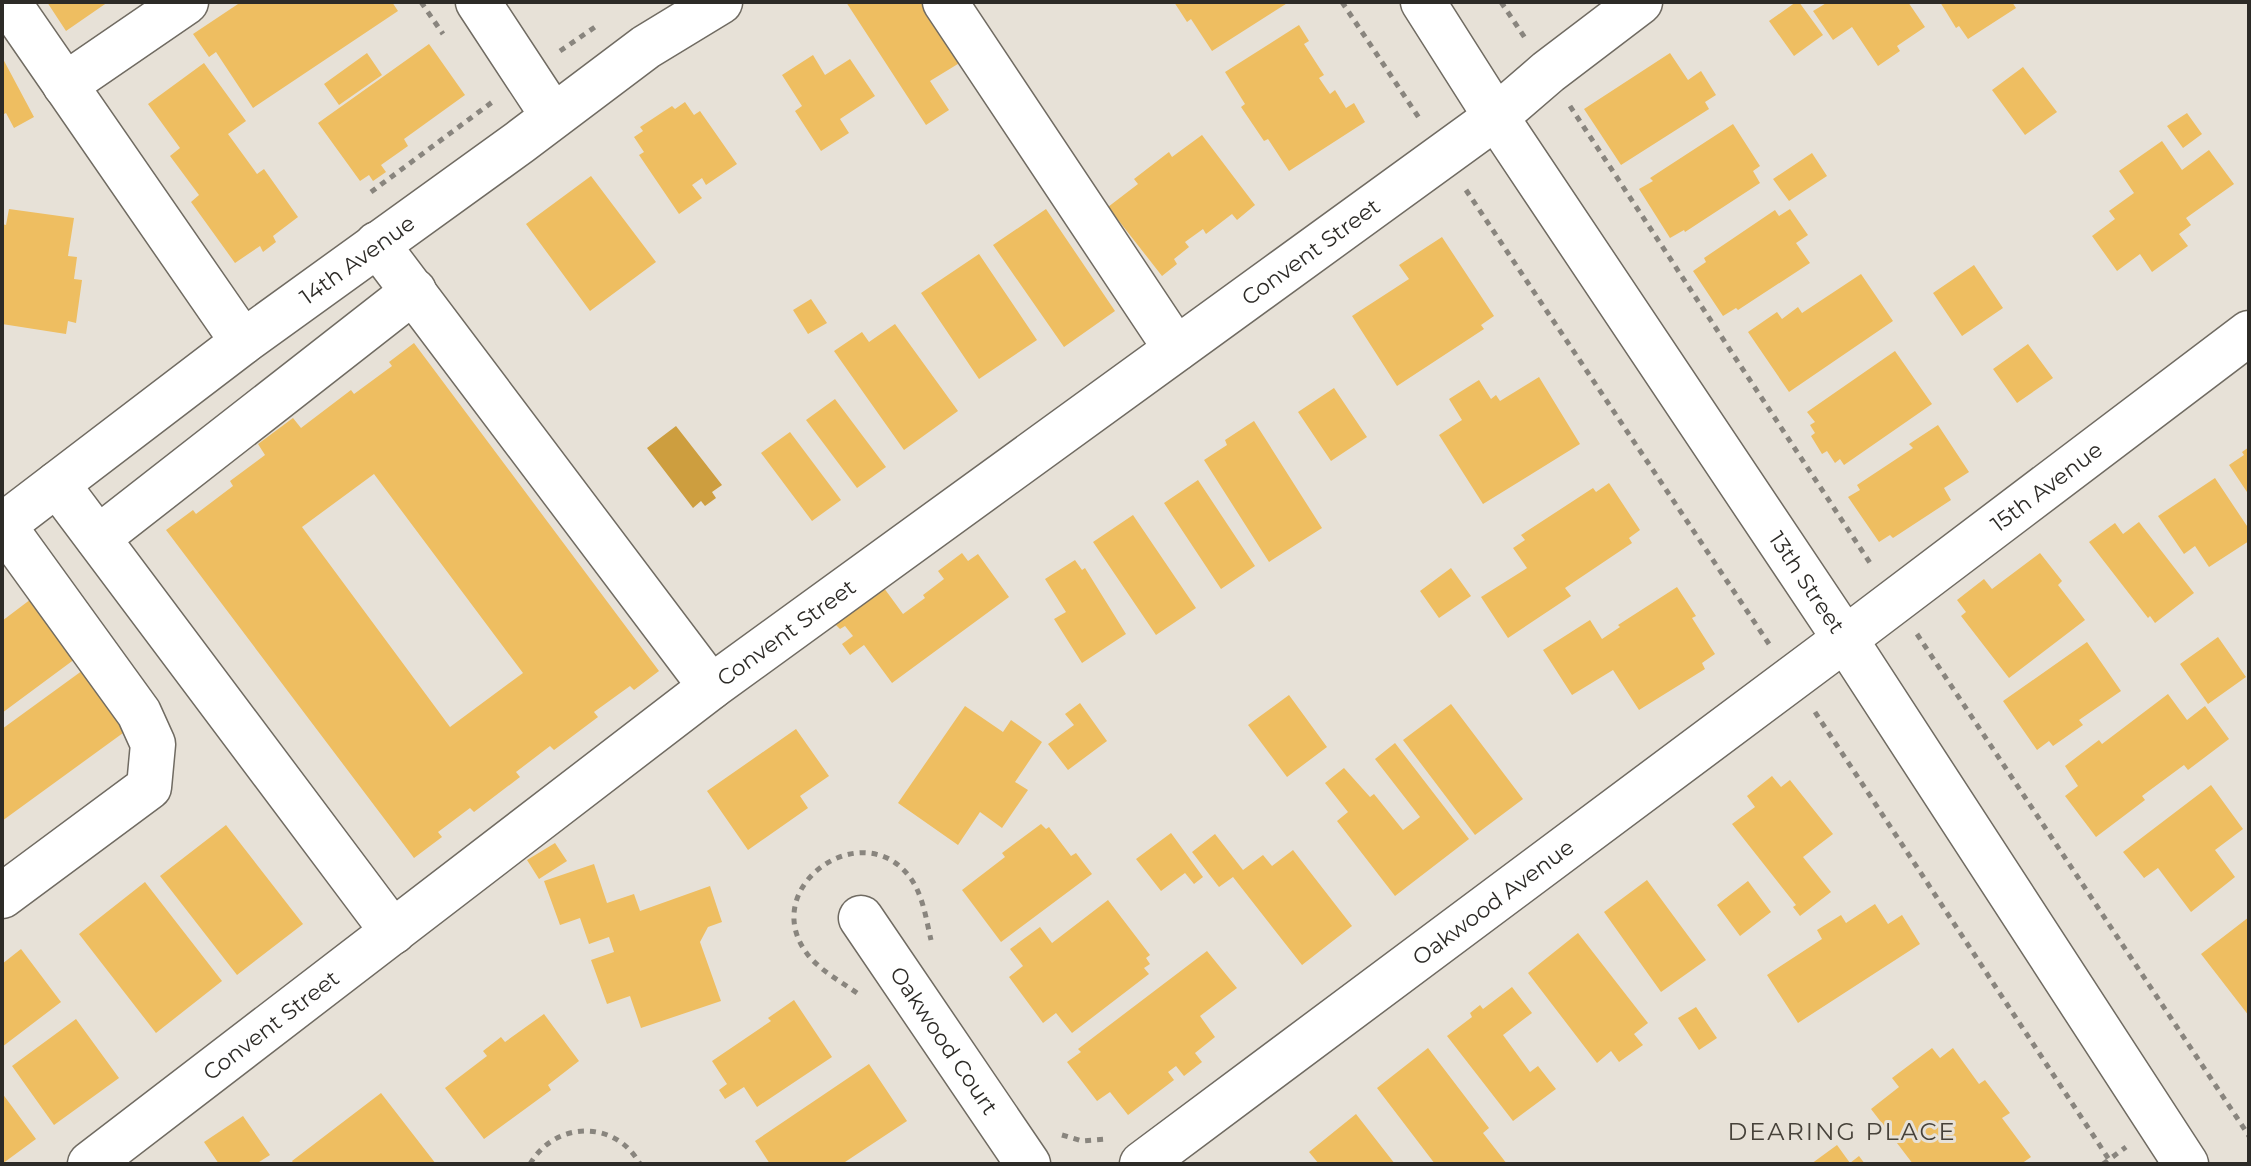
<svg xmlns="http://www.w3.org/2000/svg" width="2251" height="1166" viewBox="0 0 2251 1166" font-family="Montserrat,sans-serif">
<rect width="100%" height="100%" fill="#e7e1d7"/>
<path fill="#cd9e3f" d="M 676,426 L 722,485 L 712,492 L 716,498 L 705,506 L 701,501 L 693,508 L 647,448 Z"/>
<path fill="#eebe61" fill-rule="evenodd" d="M 47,2 L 108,2 L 66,31 Z
M 241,2 L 392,2 L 398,11 L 253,108 L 216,52 L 209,57 L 193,34 Z
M 846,2 L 929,2 L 966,59 L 930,81 L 949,110 L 926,125 Z
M 1174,2 L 1289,2 L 1212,51 L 1191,19 L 1187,22 Z
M 1796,2 L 1799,2 L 1823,35 L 1794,56 L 1769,21 Z
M 1828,2 L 1908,2 L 1925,27 L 1897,46 L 1900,51 L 1878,66 L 1852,27 L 1833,40 L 1813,11 Z
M 1940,2 L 2012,2 L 2016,8 L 1968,39 L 1959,26 L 1956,28 Z
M 1299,25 L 1309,41 L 1304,44 L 1324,75 L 1319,78 L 1330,94 L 1335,90 L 1346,108 L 1354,103 L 1365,122 L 1289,171 L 1268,139 L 1264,141 L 1241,107 L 1245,104 L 1225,72 Z
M 429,44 L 465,95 L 404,139 L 408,146 L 381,165 L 386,172 L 373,181 L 369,175 L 360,181 L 318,123 Z
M 367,53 L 382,75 L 339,105 L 324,84 Z
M 1670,53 L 1688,80 L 1701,71 L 1716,95 L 1705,102 L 1709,109 L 1621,165 L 1584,109 Z
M 813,55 L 825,75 L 850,59 L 875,96 L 840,119 L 849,133 L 821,151 L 795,111 L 802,106 L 782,75 Z
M 2,57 L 34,117 L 14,128 L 6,113 L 2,115 Z
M 204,63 L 246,121 L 228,134 L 257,174 L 264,169 L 298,217 L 273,236 L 276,242 L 263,252 L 260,246 L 235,263 L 191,202 L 199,195 L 170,156 L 180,148 L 148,104 Z
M 2023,67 L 2057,112 L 2025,135 L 1992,90 Z
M 685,102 L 694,115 L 700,111 L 737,164 L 706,185 L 702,178 L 692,185 L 702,198 L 679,214 L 639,155 L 644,152 L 634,137 L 643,131 L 640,127 L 672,106 L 675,109 Z
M 2187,113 L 2202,134 L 2183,148 L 2167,126 Z
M 1733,124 L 1760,166 L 1753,171 L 1760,183 L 1685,232 L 1684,230 L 1670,238 L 1639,189 L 1653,181 L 1650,178 Z
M 1202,135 L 1255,205 L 1237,220 L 1232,214 L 1206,234 L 1203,229 L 1185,242 L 1189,247 L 1174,259 L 1177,264 L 1162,276 L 1108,207 L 1138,184 L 1134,179 L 1169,152 L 1172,157 Z
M 2162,141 L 2182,170 L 2209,150 L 2234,184 L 2186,218 L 2191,225 L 2179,234 L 2188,246 L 2152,272 L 2140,254 L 2117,271 L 2092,236 L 2115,219 L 2109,211 L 2134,193 L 2119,171 Z
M 1812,153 L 1827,176 L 1789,201 L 1773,179 Z
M 591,176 L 656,262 L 590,311 L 526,224 Z
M 9,209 L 74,218 L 68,256 L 77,257 L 74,279 L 82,280 L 76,323 L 68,321 L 66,334 L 2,324 L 2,224 L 6,225 Z
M 1046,209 L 1115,311 L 1064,347 L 993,245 Z
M 1790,209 L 1808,235 L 1796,243 L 1810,263 L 1738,310 L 1736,308 L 1723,316 L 1693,271 L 1706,262 L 1704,258 L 1775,210 L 1779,216 Z
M 1442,237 L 1494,316 L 1481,325 L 1484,329 L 1397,386 L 1352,316 L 1409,279 L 1399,265 Z
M 979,254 L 1037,340 L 979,379 L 921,293 Z
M 1974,265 L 2003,308 L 1962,336 L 1933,293 Z
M 1861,274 L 1893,321 L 1789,392 L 1748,332 L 1777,312 L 1782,319 L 1798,307 L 1802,313 Z
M 811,299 L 827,323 L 808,334 L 793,310 Z
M 895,324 L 958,411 L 904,450 L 834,351 L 862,332 L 869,342 Z
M 414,343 L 659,671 L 634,690 L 630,686 L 594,712 L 598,717 L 554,750 L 550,746 L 516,772 L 520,777 L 474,812 L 470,808 L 438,832 L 442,837 L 414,858 L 166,530 L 193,510 L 196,514 L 233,486 L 230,481 L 265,455 L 258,444 L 293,418 L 301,428 L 351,390 L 354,394 L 392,366 L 389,362 ZM 374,474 L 523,673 L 450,727 L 302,527 Z
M 2028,344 L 2053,378 L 2017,403 L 1993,369 Z
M 1895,351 L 1932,404 L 1844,465 L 1840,459 L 1835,463 L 1827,451 L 1822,454 L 1811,436 L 1815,433 L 1810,425 L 1815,422 L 1807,412 Z
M 1539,377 L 1580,444 L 1483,504 L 1439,435 L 1462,420 L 1449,399 L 1479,380 L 1491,399 L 1496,395 L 1500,401 Z
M 1334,388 L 1367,437 L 1331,461 L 1298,412 Z
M 835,399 L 886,467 L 857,488 L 806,420 Z
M 1254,421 L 1322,528 L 1269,562 L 1204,460 L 1227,445 L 1225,440 Z
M 1938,425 L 1969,472 L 1944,488 L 1951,500 L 1893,538 L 1890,535 L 1879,542 L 1848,497 L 1860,490 L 1857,485 L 1913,448 L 1909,444 Z
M 790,432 L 841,500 L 812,521 L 761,453 Z
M 2249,447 L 2249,495 L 2229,465 L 2244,455 L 2242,452 Z
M 2215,478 L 2249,529 L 2249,541 L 2209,567 L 2195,546 L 2184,554 L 2158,516 Z
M 1198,480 L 1255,566 L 1221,589 L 1164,503 Z
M 1609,483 L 1640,530 L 1629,538 L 1632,543 L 1565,588 L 1571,596 L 1508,638 L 1481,597 L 1527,568 L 1513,548 L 1525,540 L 1521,535 L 1593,488 L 1596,492 Z
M 1133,515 L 1196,608 L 1156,635 L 1093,542 Z
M 2139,522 L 2194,593 L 2155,623 L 2150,616 L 2148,618 L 2089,542 L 2115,523 L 2123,534 Z
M 962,553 L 968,561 L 978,554 L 1009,597 L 892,683 L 864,645 L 850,655 L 842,644 L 853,636 L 845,626 L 840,629 L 835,624 L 884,588 L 903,614 L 925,598 L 923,595 L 944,579 L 938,571 Z
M 2040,553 L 2062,581 L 2058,585 L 2085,620 L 2009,678 L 1961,616 L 1966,612 L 1957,600 L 1984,579 L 1992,589 Z
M 1075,560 L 1082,570 L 1085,568 L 1126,634 L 1082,663 L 1054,619 L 1066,612 L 1045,579 Z
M 1451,568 L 1471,596 L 1439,618 L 1420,591 Z
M 1677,587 L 1696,616 L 1692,618 L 1715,654 L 1702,663 L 1705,669 L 1639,710 L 1613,670 L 1572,695 L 1543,650 L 1590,620 L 1602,639 L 1620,627 L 1618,625 Z
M 39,593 L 83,653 L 2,713 L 2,621 Z
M 2218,637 L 2246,677 L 2208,704 L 2180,664 Z
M 2087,642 L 2121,691 L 2079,720 L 2083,725 L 2053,746 L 2049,741 L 2037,750 L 2003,701 Z
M 90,665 L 134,725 L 2,821 L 2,729 Z
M 2168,694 L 2187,720 L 2205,706 L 2229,739 L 2188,770 L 2184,765 L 2142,796 L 2145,800 L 2096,837 L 2065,796 L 2078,786 L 2065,766 L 2099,740 L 2102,744 Z
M 1289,695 L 1327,747 L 1287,777 L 1248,725 Z
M 1080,703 L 1107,741 L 1068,770 L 1048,744 L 1074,725 L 1065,714 Z
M 1451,704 L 1523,799 L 1475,835 L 1403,740 Z
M 965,706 L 1003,732 L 1011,720 L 1042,742 L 1015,782 L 1028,790 L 1002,828 L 980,812 L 958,845 L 898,803 Z
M 796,729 L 829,776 L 800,796 L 808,808 L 748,850 L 707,791 Z
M 1395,743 L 1469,839 L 1395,896 L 1337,821 L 1348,812 L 1325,783 L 1344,768 L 1370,797 L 1374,794 L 1403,830 L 1420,817 L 1375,759 Z
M 1772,776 L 1781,787 L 1790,780 L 1833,834 L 1803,857 L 1831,892 L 1800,916 L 1793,907 L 1796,905 L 1732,824 L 1755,807 L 1747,796 Z
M 2211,785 L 2243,829 L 2215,850 L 2235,877 L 2191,912 L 2158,868 L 2144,878 L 2123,852 Z
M 1041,824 L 1046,829 L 1049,827 L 1071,856 L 1076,853 L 1092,874 L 1001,942 L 962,890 L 1005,857 L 1002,853 Z
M 226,825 L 303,924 L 237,975 L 160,876 Z
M 1171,833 L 1203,877 L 1194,884 L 1185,873 L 1161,891 L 1136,859 Z
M 1215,834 L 1243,870 L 1263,855 L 1272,866 L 1293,850 L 1352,926 L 1302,965 L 1233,877 L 1219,887 L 1192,852 Z
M 555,843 L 567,861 L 539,879 L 527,860 Z
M 594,864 L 607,903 L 634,894 L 640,911 L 710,886 L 722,922 L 708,927 L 700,942 L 721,1001 L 641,1028 L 630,996 L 607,1004 L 591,960 L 614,952 L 609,937 L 589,944 L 580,918 L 560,925 L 544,881 Z
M 1647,880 L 1706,960 L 1661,992 L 1604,912 Z
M 1748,881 L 1771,912 L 1740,936 L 1717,905 Z
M 145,882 L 222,981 L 156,1033 L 79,934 Z
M 1108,900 L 1150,955 L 1146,958 L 1150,964 L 1144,968 L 1149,974 L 1072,1033 L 1056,1013 L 1043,1023 L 1009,977 L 1023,966 L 1010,949 L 1040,927 L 1052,943 Z
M 1875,904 L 1888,924 L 1902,915 L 1920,944 L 1798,1023 L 1767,975 L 1822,939 L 1817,930 L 1841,915 L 1846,923 Z
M 2249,917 L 2249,1016 L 2201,954 Z
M 1578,933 L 1648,1023 L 1634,1034 L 1643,1045 L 1619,1062 L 1611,1051 L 1597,1063 L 1528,973 Z
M 21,949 L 61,1002 L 2,1047 L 2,964 Z
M 1207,951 L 1237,988 L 1200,1016 L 1215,1037 L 1195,1053 L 1202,1062 L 1184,1076 L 1176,1066 L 1168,1072 L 1174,1080 L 1128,1115 L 1110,1092 L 1097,1101 L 1067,1062 L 1081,1052 L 1078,1049 Z
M 1512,987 L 1532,1013 L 1503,1035 L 1530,1072 L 1538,1066 L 1556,1089 L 1513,1121 L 1447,1036 L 1472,1017 L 1470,1013 L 1480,1005 L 1483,1009 Z
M 794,1000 L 832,1057 L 757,1107 L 744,1087 L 725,1099 L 719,1090 L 727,1084 L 712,1061 L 771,1021 L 768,1018 Z
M 1696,1007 L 1717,1038 L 1699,1050 L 1678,1018 Z
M 544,1014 L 579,1061 L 548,1085 L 551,1090 L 484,1139 L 445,1088 L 487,1056 L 483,1051 L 501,1037 L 505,1042 Z
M 76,1019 L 119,1078 L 54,1125 L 12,1066 Z
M 1428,1048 L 1489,1128 L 1483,1133 L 1507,1164 L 1435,1164 L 1377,1088 Z
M 1932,1048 L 1940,1058 L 1953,1048 L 1979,1084 L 1985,1080 L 2010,1113 L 2002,1118 L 2031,1157 L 2021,1164 L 1913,1164 L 1871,1109 L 1899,1087 L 1892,1078 Z
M 869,1064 L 907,1121 L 842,1164 L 770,1164 L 755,1141 Z
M 2,1093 L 36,1139 L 2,1164 Z
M 381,1093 L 436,1164 L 294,1164 L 292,1161 Z
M 1356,1114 L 1395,1164 L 1319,1164 L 1309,1152 Z
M 243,1116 L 270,1155 L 256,1164 L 219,1164 L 204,1142 Z
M 1837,1145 L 1850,1163 L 1859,1156 L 1865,1164 L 1811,1164 Z"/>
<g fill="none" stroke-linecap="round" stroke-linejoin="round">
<defs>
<g id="minor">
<path d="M 8,2 L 243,342"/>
<path d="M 478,2 L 553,116"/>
<path d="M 945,2 L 1176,349"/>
<path id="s1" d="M 1423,2 L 1496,117 L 1845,639 L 2186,1164"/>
<path d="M 65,85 L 186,2"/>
<path d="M 377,244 L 711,687"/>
<path d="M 57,484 L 393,932"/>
<path id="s2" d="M 2,526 L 243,342 L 520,142 L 646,47 L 720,2"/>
<path d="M 98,538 L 414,291"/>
<path d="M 2,896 L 149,787 L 153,744 L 139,713 L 3,525"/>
<path id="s3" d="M 861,918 L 1028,1164"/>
<path id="s4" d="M 90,1164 L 711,687 L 1496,117 L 1548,72 L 1640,2"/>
<path id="s5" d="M 1142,1164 L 1845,639 L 2249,333"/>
</g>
</defs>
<use href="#minor" stroke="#706b62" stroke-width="47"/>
<path stroke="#89857e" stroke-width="5" stroke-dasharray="6 6" stroke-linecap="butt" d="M 421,2 L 443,34
M 1342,2 L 1421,121
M 1501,2 L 1525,38
M 560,51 L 598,25
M 1570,106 L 1872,566
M 1466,190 L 1769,644
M 371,192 L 495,100
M 1917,634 L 2249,1136
M 1815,712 L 2112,1164
M 857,993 C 840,981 821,971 808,955 C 756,888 861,814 909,876 C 923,894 926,919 931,940
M 1062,1135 L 1082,1141 L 1107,1139
M 530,1164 C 555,1121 615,1119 640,1164
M 2103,1164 L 2126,1147"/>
<use href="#minor" stroke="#fff" stroke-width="44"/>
</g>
<g text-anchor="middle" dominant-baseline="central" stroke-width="6" stroke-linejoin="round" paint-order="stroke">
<g font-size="22" fill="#2d2b27" stroke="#e7e1d7">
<text stroke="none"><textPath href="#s4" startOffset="1524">Convent Street</textPath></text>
<text stroke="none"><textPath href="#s2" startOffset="444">14th Avenue</textPath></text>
<text stroke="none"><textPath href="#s5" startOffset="1130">15th Avenue</textPath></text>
<text stroke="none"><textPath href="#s1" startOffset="696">13th Street</textPath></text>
<text stroke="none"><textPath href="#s4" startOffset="876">Convent Street</textPath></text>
<text stroke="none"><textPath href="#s5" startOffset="438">Oakwood Avenue</textPath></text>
<text stroke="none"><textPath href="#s4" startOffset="228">Convent Street</textPath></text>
<text stroke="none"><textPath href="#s3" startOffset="148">Oakwood Court</textPath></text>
</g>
<g font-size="24" letter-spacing="2" fill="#47423a" stroke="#e7e1d7">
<text x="1842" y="1131">DEARING PLACE</text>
</g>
</g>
<rect width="2251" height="1166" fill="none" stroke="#2d2b27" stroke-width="8"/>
</svg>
